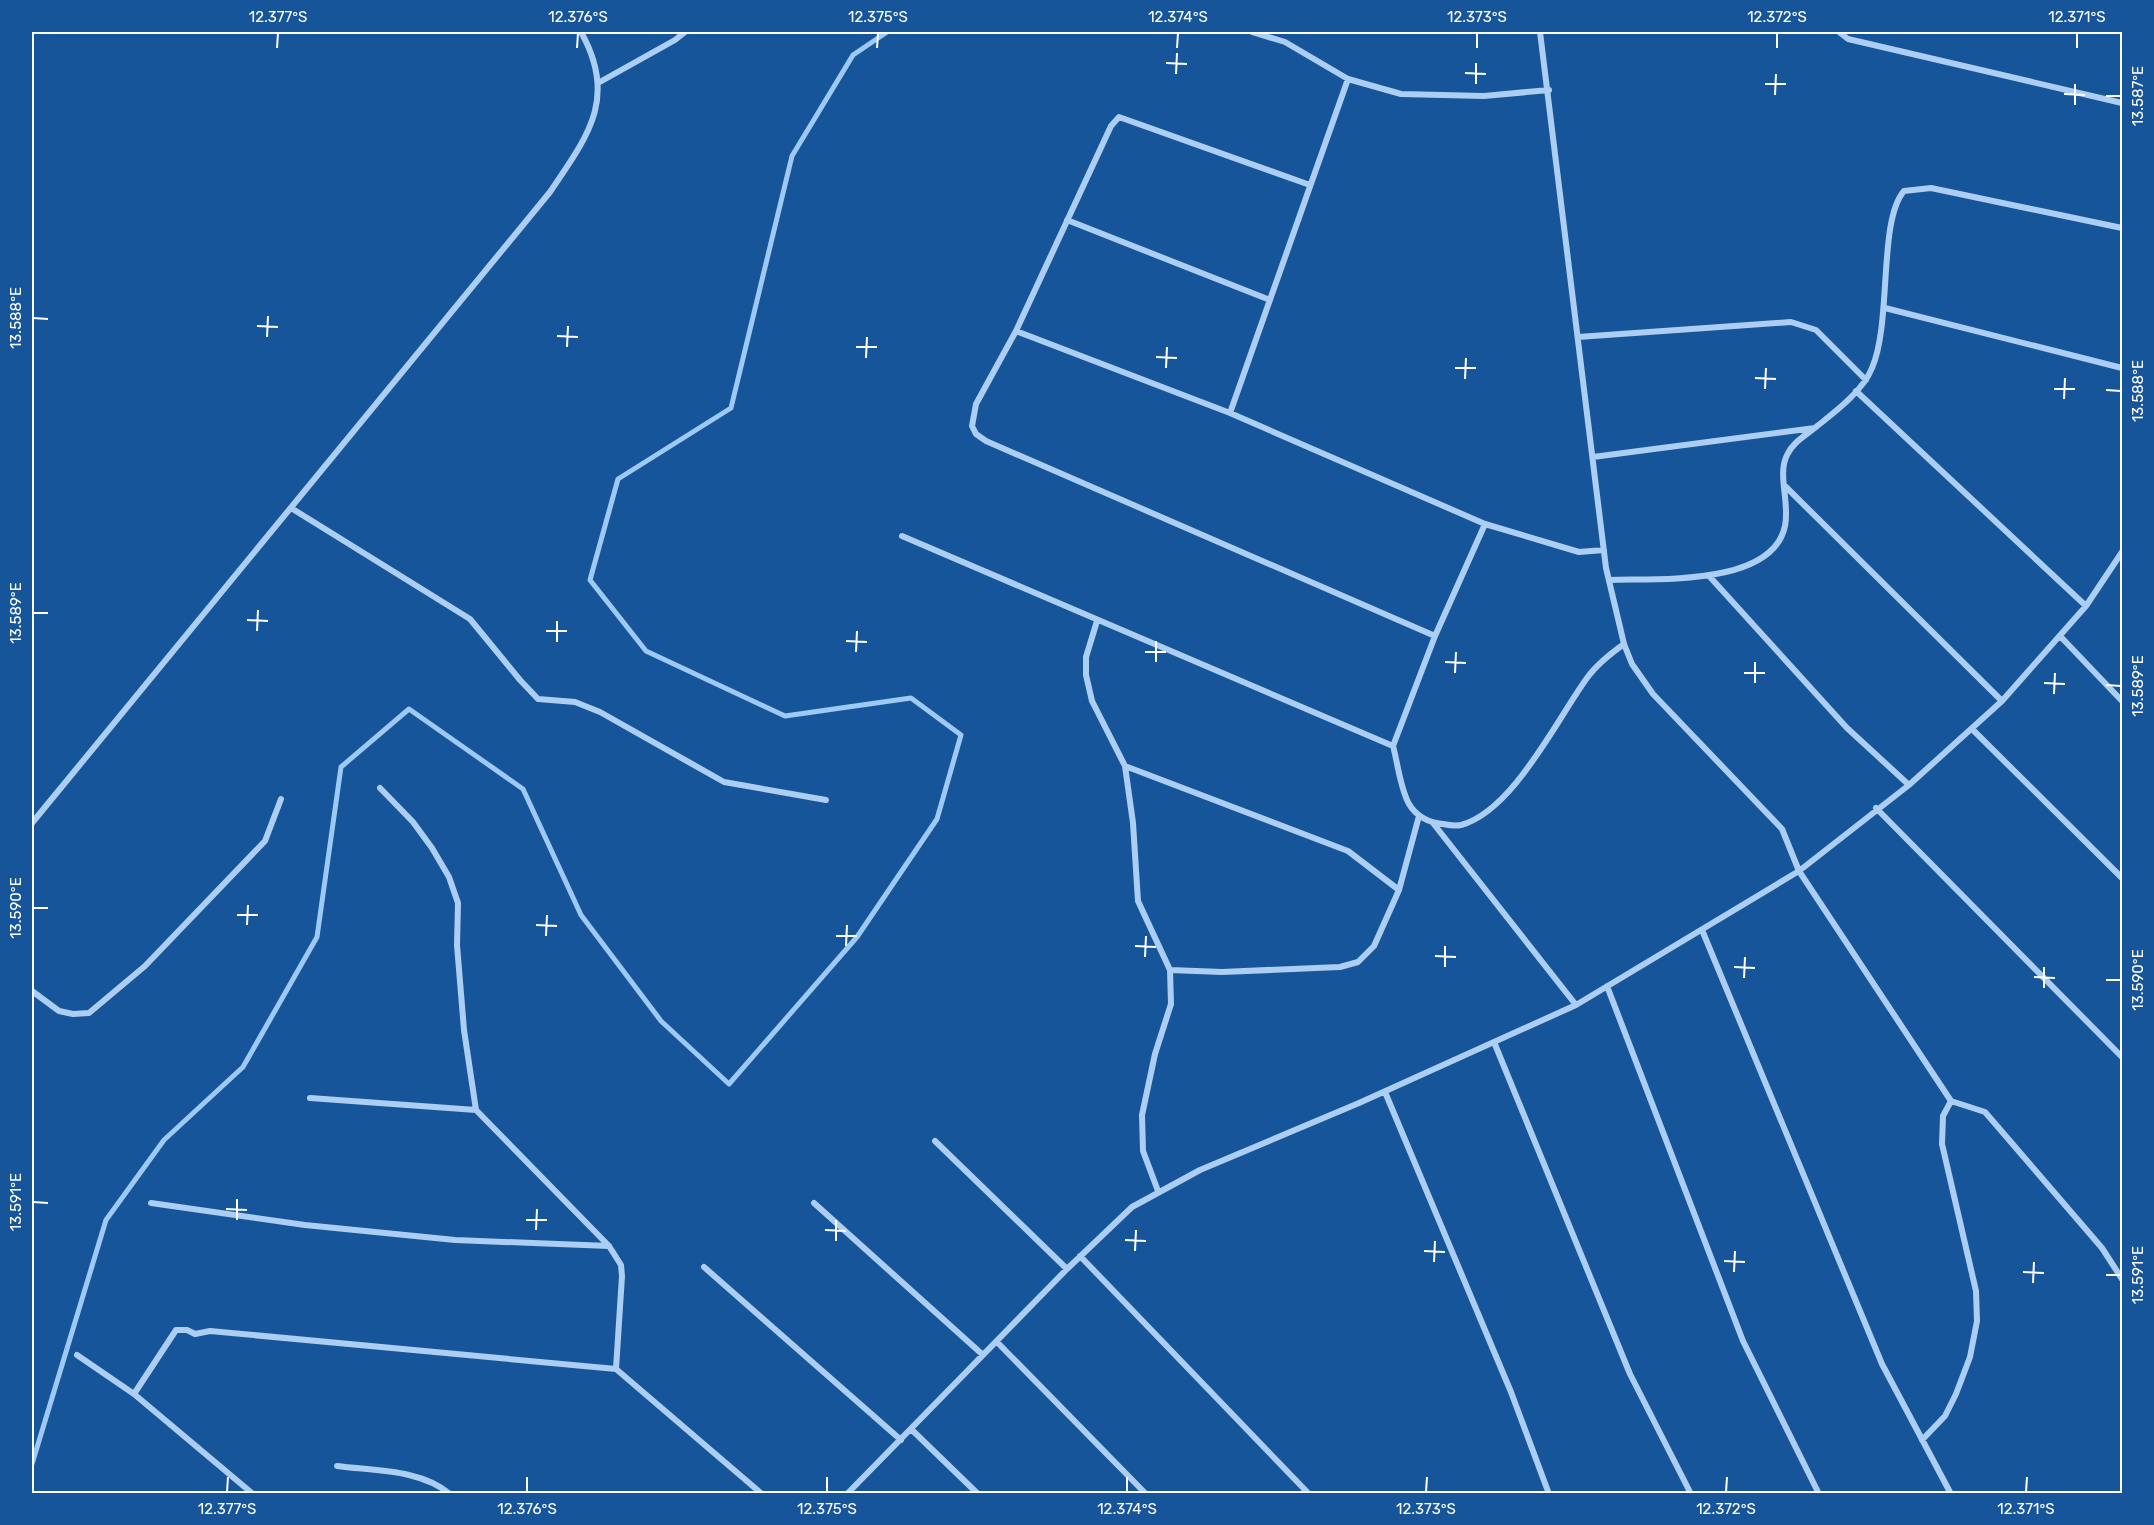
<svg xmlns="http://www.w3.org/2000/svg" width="2154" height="1525" viewBox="0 0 2154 1525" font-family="Rubik,sans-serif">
<rect width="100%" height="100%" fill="#17559a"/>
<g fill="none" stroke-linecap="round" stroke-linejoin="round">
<path stroke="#9ec9f4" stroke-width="5" d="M 32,1464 L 106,1220 L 164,1140 L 243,1067 L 317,937 L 341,767 L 409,709 L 523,789 L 581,915 L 661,1021 L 729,1084 L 857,937 L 937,819 L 961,735 L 911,698 L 785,716 L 646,651 L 590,580 L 618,479 L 731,408 L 792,156 L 853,55 L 887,32"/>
<path stroke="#abcef2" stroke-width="6" d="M 1252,32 L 1285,42 L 1348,79 L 1401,94 L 1484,96 L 1549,90
M 1540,32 L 1606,568 L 1624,644 L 1632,664 L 1653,694 L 1782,829 L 1799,871 L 1951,1101 L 1985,1112 L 2102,1248 L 2122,1279
M 1839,32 L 1848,39 L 2122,103
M 598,83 L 675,40 L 685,32
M 1310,185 L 1119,117 L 1111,126 L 1016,331 L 976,404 L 972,426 L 976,434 L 986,441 L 1435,636
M 1067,220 L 1270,300
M 1885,308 L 2122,368
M 1016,331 L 1230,413 L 1485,524 L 1579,552 L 1604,550
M 1578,337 L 1791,322 L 1816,330 L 1866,380
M 1856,391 L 2086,606
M 1230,413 L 1348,79
M 1593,457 L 1815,428
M 1786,487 L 2002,701
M 291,508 L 470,619 L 520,680 L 538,699 L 575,702 L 600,712 L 724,782 L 826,800
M 902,536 L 1393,746 C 1398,764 1400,788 1409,804 C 1416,816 1429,823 1443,824 C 1448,825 1456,826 1461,825 C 1513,811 1557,719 1587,678 C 1597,664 1610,654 1624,644
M 1710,577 L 1847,728 L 1909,785
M 1609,580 C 1655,578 1772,587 1785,526 C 1790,502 1777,475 1787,455 C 1793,442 1805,436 1816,427 C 1835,412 1863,391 1872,368 C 1892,322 1878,221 1904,191 L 1931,188 L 2122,228
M 1097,621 L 1086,657 L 1086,675 L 1092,701 L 1125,766 L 1133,823 L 1138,901 L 1170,970 L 1171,1004 L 1155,1054 L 1142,1115 L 1143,1151 L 1158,1191
M 2060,636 L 2122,701
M 1972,729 L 2122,878
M 1393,746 L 1435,636 L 1485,524
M 1125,766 L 1348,851 L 1399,890
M 380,788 L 413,822 L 432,848 L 449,877 L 458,903 L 457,945 L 464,1030 L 476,1110 L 609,1246 L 621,1265 L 622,1276 L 616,1369 L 762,1494
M 1876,808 L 2122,1057
M 32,823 L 550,192 C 588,136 618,98 581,32
M 1433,823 L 1576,1005
M 1702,930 L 1882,1364 L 1951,1494
M 1170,970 L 1222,972 L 1316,968 L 1340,967 L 1358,962 L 1374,946 L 1399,890 L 1419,816
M 1607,986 L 1743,1341 L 1819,1494
M 32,991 L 59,1011 L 73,1014 L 89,1013 L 145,966 L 265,841 L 281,799
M 1494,1042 L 1630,1374 L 1691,1494
M 1385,1092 L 1511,1392 L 1549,1494
M 310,1098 L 476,1110
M 935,1141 L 1067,1269
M 151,1203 L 305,1225 L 455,1240 L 609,1246
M 814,1203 L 983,1355
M 1080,1256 L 1309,1494
M 704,1267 L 901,1440
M 997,1342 L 1146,1494
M 77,1355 L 134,1394 L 253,1494
M 134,1394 L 176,1330 L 187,1330 L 195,1334 L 210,1331 L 616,1369
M 911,1429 L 978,1494
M 1922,1440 L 1945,1416 L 1956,1394 L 1970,1357 L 1977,1321 L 1976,1291 L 1942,1144 L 1943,1116 L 1951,1101
M 337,1466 C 374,1471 420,1469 450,1494
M 847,1494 L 1067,1269 L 1132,1207 L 1200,1170 L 1359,1103 L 1576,1005 L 1799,871 L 1909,785 L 2002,701 L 2086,606 L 2122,552"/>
</g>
<path fill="none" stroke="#fff" stroke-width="2" d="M 277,48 L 278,33M 577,48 L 578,33M 877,48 L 878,33M 1177,48 L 1178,33M 1477,48 L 1477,33M 1777,48 L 1777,33M 2077,48 L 2077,33M 1166,63 L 1187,64M 1465,73 L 1486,74M 1176,74 L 1177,53M 1476,84 L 1476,63M 1765,84 L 1786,84M 2064,94 L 2085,95M 1775,95 L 1776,74M 2106,96 L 2121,96M 2075,105 L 2075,84M 33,318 L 48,319M 257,326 L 278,327M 557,336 L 578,337M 267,337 L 268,316M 567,347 L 568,326M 856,347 L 877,347M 1156,357 L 1177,358M 866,358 L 867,337M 1166,368 L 1167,347M 1455,368 L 1476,368M 1755,378 L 1776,379M 1465,379 L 1466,358M 1765,389 L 1766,368M 2054,389 L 2075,389M 2106,390 L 2121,391M 2064,399 L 2065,378M 33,613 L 48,613M 247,620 L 268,621M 257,631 L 258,610M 546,631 L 567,631M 846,641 L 867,642M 557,642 L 557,621M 856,652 L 857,631M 1145,652 L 1166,652M 1156,662 L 1156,641M 1445,662 L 1466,663M 1455,673 L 1456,652M 1744,673 L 1765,673M 1755,683 L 1755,662M 2044,683 L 2065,684M 2106,685 L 2121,686M 2054,694 L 2055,673M 33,908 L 48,908M 237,915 L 258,915M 247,925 L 248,905M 536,925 L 557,926M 546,936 L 547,915M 836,936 L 857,936M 846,946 L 847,925M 1135,946 L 1156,947M 1435,956 L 1456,957M 1145,957 L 1146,936M 1445,967 L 1445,946M 1734,967 L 1755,968M 2034,977 L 2055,978M 1744,978 L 1745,957M 2106,980 L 2121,980M 2044,988 L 2044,967M 33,1202 L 48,1203M 226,1209 L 247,1210M 237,1220 L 237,1199M 526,1220 L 547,1220M 536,1230 L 537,1209M 825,1230 L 846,1231M 1125,1240 L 1146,1241M 836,1241 L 836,1220M 1135,1251 L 1136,1230M 1424,1251 L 1445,1252M 1724,1261 L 1745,1262M 1434,1262 L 1435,1241M 1734,1272 L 1735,1251M 2023,1272 L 2044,1273M 2106,1275 L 2121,1275M 2033,1283 L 2034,1262M 227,1492 L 228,1477M 527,1492 L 527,1477M 827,1492 L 827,1477M 1127,1492 L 1127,1477M 1426,1492 L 1427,1477M 1726,1492 L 1727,1477M 2026,1492 L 2027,1477"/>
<rect width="2154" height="1525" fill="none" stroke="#17559a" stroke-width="66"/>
<rect x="33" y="33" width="2088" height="1459" fill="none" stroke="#fff" stroke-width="2"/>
<g font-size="15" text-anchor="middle" fill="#fff">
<text x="278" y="22">12.377°S</text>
<text x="578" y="22">12.376°S</text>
<text x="878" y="22">12.375°S</text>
<text x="1178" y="22">12.374°S</text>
<text x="1477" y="22">12.373°S</text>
<text x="1777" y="22">12.372°S</text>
<text x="2077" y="22">12.371°S</text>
<text transform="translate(2138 96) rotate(-90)" y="5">13.587°E</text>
<text transform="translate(16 318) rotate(-90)" y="5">13.588°E</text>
<text transform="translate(2138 391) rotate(-90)" y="5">13.588°E</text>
<text transform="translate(16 613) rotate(-90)" y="5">13.589°E</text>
<text transform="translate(2138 686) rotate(-90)" y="5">13.589°E</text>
<text transform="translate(16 908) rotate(-90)" y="5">13.590°E</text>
<text transform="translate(2138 980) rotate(-90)" y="5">13.590°E</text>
<text transform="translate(16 1202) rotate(-90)" y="5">13.591°E</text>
<text transform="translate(2138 1275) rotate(-90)" y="5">13.591°E</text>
<text x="227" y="1514">12.377°S</text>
<text x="527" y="1514">12.376°S</text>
<text x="827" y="1514">12.375°S</text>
<text x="1127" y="1514">12.374°S</text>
<text x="1426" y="1514">12.373°S</text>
<text x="1726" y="1514">12.372°S</text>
<text x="2026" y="1514">12.371°S</text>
</g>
</svg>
